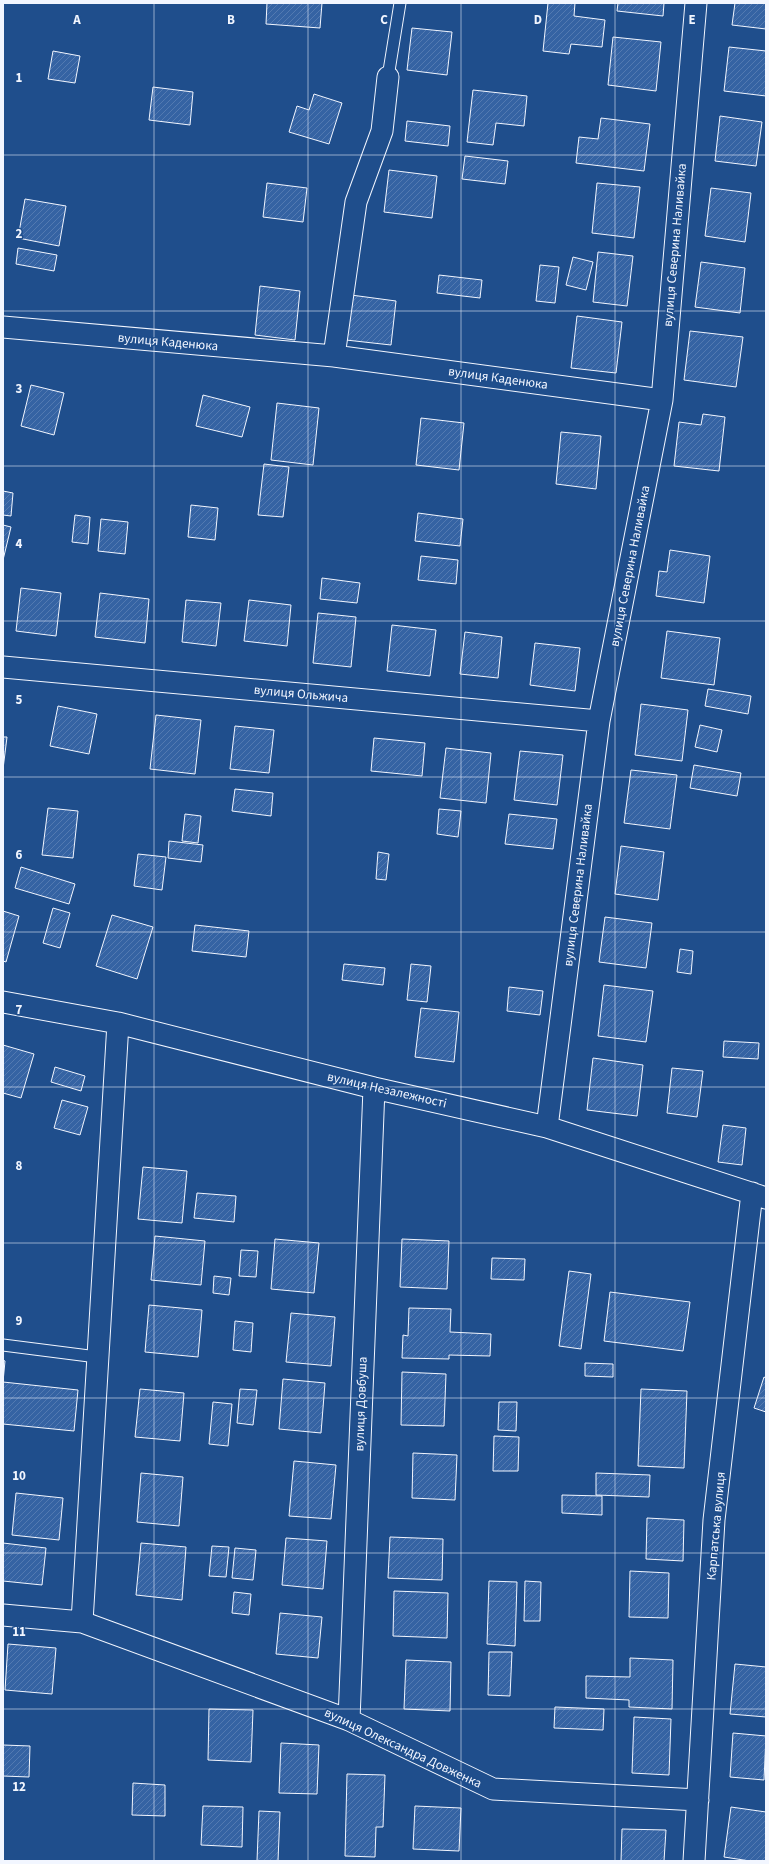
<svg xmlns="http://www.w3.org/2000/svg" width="769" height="1864" viewBox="0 0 769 1864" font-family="'Source Sans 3',sans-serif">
<defs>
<pattern id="building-hatch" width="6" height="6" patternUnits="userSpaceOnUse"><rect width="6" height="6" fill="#3563a3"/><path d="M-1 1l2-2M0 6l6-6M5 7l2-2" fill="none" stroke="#537ab1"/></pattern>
</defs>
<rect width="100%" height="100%" fill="#1f4e8c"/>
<path fill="url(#building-hatch)" stroke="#f2f6ff" d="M 267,3 L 322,3 L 320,28 L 266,24 Z
M 548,3 L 575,3 L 574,16 L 605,20 L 602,47 L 571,44 L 569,54 L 543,51 Z
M 618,3 L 664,3 L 663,16 L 617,11 Z
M 735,3 L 766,3 L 766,29 L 732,25 Z
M 412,28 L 452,32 L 447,75 L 407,70 Z
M 613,37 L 661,42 L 656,91 L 608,85 Z
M 729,47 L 766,51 L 766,96 L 724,91 Z
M 53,51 L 80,56 L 75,83 L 48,79 Z
M 153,87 L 193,92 L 190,125 L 149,120 Z
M 473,90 L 527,96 L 524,126 L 496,123 L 493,145 L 467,142 Z
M 314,94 L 342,103 L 329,144 L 289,132 L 297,106 L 309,110 Z
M 720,116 L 762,122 L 756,166 L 715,161 Z
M 601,118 L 650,124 L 644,171 L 576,163 L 579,137 L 598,139 Z
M 407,121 L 450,126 L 448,146 L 405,141 Z
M 465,156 L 508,161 L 505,184 L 462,179 Z
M 389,170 L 437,176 L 432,218 L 384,212 Z
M 267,183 L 307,188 L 303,222 L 263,217 Z
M 597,183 L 640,187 L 634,238 L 592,233 Z
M 711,188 L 751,193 L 745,242 L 705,236 Z
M 25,199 L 66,206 L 59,246 L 18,238 Z
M 18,248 L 57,255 L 54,271 L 16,264 Z
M 598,252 L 633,256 L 627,306 L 593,302 Z
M 573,257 L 593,262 L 586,290 L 566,285 Z
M 701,262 L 745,268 L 740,313 L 695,307 Z
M 540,265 L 559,267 L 555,303 L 536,301 Z
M 439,275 L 482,280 L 480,298 L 437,293 Z
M 260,286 L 300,291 L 295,340 L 255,335 Z
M 351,295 L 396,301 L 391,345 L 346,340 Z
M 577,316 L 622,322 L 616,373 L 571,368 Z
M 690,331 L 743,337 L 736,387 L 684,380 Z
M 31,385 L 64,393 L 54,435 L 21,426 Z
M 203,395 L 250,407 L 242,437 L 196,426 Z
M 277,403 L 319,408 L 313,465 L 271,460 Z
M 703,414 L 725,417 L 719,471 L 674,466 L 679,422 L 701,425 Z
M 421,418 L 464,423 L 459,470 L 416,465 Z
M 561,432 L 601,436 L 596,489 L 556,484 Z
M 264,464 L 289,467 L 283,517 L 258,515 Z
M 3,491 L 13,493 L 11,516 L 3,515 Z
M 191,505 L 218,508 L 215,540 L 188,537 Z
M 418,513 L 463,519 L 460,546 L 415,541 Z
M 75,515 L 90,517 L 88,544 L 72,542 Z
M 101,519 L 128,522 L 125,554 L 98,551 Z
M 3,525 L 11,527 L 3,560 Z
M 670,550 L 710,556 L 704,603 L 656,596 L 659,571 L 667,572 Z
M 421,556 L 458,560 L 456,584 L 418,580 Z
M 322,578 L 360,583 L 357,603 L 320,599 Z
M 21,588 L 61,593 L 56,636 L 16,631 Z
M 100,593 L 149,599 L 145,643 L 95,637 Z
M 186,600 L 221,603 L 216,646 L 182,642 Z
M 249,600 L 291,605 L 287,646 L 244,641 Z
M 318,613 L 356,617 L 351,667 L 313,663 Z
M 392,625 L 436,630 L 430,676 L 387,671 Z
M 667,631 L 720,638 L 714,685 L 661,678 Z
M 465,632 L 502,637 L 498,678 L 460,674 Z
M 535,643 L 580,648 L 575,691 L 530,685 Z
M 708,689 L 751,696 L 748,714 L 705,706 Z
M 641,704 L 688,710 L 682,761 L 635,755 Z
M 58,706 L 97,714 L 89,754 L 50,746 Z
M 156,715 L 201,720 L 195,774 L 150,769 Z
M 700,725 L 722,730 L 717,752 L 695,747 Z
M 235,726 L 274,730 L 269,773 L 230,769 Z
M 3,737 L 7,737 L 3,769 Z
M 374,738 L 425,743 L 422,776 L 371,771 Z
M 446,748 L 491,753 L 486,803 L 440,798 Z
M 520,751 L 563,755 L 557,805 L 514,800 Z
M 694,765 L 741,773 L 737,796 L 690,788 Z
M 631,770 L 677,775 L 670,829 L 624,823 Z
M 235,789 L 273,793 L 271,816 L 232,811 Z
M 48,808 L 78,811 L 73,858 L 42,855 Z
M 439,809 L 461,811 L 458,837 L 437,834 Z
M 185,814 L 201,816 L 198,843 L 182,841 Z
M 509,814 L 557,819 L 553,849 L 505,844 Z
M 169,841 L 203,845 L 201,862 L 168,858 Z
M 621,846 L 664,852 L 658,900 L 615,894 Z
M 378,852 L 389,854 L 386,880 L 376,879 Z
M 138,854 L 166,857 L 162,890 L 134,886 Z
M 21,867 L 75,884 L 69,904 L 15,888 Z
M 53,908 L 70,913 L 60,948 L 43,943 Z
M 3,911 L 19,916 L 6,962 L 3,961 Z
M 112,915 L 153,927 L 137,979 L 96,966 Z
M 605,917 L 652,923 L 646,968 L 599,962 Z
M 195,925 L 249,931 L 246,957 L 192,951 Z
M 680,949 L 693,951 L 691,974 L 677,972 Z
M 344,964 L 385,968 L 383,985 L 342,980 Z
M 411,964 L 431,966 L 427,1002 L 407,1000 Z
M 604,985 L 653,991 L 646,1042 L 598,1036 Z
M 509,987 L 543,991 L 540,1015 L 507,1011 Z
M 421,1008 L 459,1012 L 454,1062 L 415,1057 Z
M 724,1041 L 759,1043 L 758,1059 L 723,1057 Z
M 3,1045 L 34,1054 L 21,1098 L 3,1093 Z
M 593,1058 L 643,1065 L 637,1116 L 587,1110 Z
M 55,1067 L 85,1076 L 81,1091 L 51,1082 Z
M 672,1068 L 703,1071 L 697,1117 L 667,1113 Z
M 62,1100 L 88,1107 L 80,1135 L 54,1128 Z
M 723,1125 L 746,1128 L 742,1165 L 718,1162 Z
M 143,1167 L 187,1171 L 182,1223 L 138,1219 Z
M 197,1193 L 236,1196 L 234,1222 L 194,1218 Z
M 155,1236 L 205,1241 L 201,1285 L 151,1280 Z
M 275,1239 L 319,1243 L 314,1293 L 271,1289 Z
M 402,1239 L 449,1241 L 447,1289 L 400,1287 Z
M 241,1250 L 258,1251 L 256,1277 L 239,1276 Z
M 492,1258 L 525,1259 L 524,1280 L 491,1279 Z
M 569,1271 L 591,1274 L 581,1349 L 559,1346 Z
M 214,1276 L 231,1278 L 229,1295 L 213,1293 Z
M 610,1292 L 690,1302 L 683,1351 L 604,1341 Z
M 149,1305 L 202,1310 L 198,1357 L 145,1352 Z
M 409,1308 L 451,1309 L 450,1332 L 491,1334 L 490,1356 L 449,1355 L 449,1359 L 402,1358 L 403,1335 L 408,1336 Z
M 291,1313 L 335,1317 L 331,1366 L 286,1362 Z
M 235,1321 L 253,1323 L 251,1352 L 233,1350 Z
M 3,1360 L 5,1361 L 3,1382 L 78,1390 L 74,1431 L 3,1424 Z
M 585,1363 L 613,1364 L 613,1377 L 585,1376 Z
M 402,1372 L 446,1374 L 444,1426 L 401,1425 Z
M 764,1377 L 766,1378 L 766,1412 L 754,1408 Z
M 283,1379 L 325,1383 L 321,1433 L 279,1429 Z
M 140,1389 L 184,1393 L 180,1441 L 135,1437 Z
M 240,1389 L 257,1390 L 253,1425 L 237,1423 Z
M 641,1389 L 687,1391 L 684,1468 L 638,1466 Z
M 213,1402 L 232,1404 L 228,1446 L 209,1444 Z
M 499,1402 L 517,1402 L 516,1431 L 498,1430 Z
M 494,1436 L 519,1437 L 518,1471 L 493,1471 Z
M 413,1453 L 457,1455 L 455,1500 L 412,1498 Z
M 294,1461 L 336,1465 L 331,1519 L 289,1516 Z
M 141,1473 L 183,1477 L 179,1526 L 137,1522 Z
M 596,1473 L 650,1475 L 649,1497 L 596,1495 Z
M 16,1493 L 63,1498 L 59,1540 L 12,1535 Z
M 562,1495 L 602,1496 L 602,1515 L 562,1513 Z
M 647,1518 L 684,1520 L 683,1561 L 646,1559 Z
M 390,1537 L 443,1539 L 442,1580 L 388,1578 Z
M 286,1538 L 327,1541 L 323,1589 L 282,1585 Z
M 3,1543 L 46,1548 L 42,1585 L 3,1581 Z
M 141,1543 L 186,1547 L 182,1600 L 136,1595 Z
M 212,1546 L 229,1547 L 226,1577 L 209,1576 Z
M 235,1548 L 256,1550 L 253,1580 L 232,1578 Z
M 630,1571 L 669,1573 L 668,1618 L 629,1617 Z
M 489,1581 L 517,1582 L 515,1646 L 487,1644 Z
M 525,1581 L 541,1582 L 540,1621 L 524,1621 Z
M 394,1591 L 448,1593 L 447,1638 L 393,1636 Z
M 234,1592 L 251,1594 L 249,1615 L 232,1613 Z
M 280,1613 L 322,1617 L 318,1658 L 276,1654 Z
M 8,1644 L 56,1648 L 52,1694 L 5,1690 Z
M 489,1652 L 512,1652 L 510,1696 L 488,1695 Z
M 630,1658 L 673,1660 L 672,1709 L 629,1707 L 629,1700 L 586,1698 L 586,1676 L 630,1677 Z
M 406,1660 L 451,1662 L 450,1711 L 404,1709 Z
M 735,1664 L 766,1667 L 766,1717 L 730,1714 Z
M 555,1707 L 604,1709 L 603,1730 L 554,1728 Z
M 209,1709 L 253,1710 L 251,1762 L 208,1760 Z
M 634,1717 L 671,1719 L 669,1775 L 632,1773 Z
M 733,1733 L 766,1736 L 764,1780 L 730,1777 Z
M 281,1743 L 319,1745 L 317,1794 L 279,1793 Z
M 3,1745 L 30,1746 L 29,1777 L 3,1776 Z
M 347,1774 L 385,1775 L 383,1827 L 376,1827 L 375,1857 L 345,1856 Z
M 133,1783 L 165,1785 L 165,1816 L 132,1815 Z
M 203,1806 L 243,1807 L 242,1847 L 201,1845 Z
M 415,1806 L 461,1808 L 459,1851 L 413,1849 Z
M 731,1807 L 766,1812 L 766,1861 L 750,1861 L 724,1857 Z
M 259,1811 L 280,1812 L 278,1861 L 257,1861 Z
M 622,1829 L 666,1830 L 664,1861 L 621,1861 Z"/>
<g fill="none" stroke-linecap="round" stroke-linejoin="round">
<defs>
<path id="service" d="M 388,77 L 400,3
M 3,1345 L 97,1357"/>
<path id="minor" d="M 3,327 L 334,356 L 662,400
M 334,356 L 356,202 L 382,131 L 388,77
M 3,667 L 599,721
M 3,1002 L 118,1023 L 374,1088 L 547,1127 L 766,1198
M 547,1127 L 599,721 L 662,400 L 696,3
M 3,1615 L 82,1622 L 349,1720 L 493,1789 L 698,1800
M 82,1622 L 118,1023
M 349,1720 L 374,1088
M 694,1861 L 714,1520 L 752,1193"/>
</defs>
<use href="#service" stroke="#f2f6ff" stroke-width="13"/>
<use href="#minor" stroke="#f2f6ff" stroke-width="23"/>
<use href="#service" stroke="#1f4e8c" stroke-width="11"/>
<use href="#minor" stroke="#1f4e8c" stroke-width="21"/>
</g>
<path fill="none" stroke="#f2f6ff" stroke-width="1" stroke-opacity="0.55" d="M 154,3 L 154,1861M 308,3 L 308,1861M 461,3 L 461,1861M 615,3 L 615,1861M 3,155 L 766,155M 3,311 L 766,311M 3,466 L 766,466M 3,621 L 766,621M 3,777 L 766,777M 3,932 L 766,932M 3,1087 L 766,1087M 3,1243 L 766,1243M 3,1398 L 766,1398M 3,1553 L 766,1553M 3,1709 L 766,1709"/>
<g text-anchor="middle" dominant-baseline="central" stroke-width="3" stroke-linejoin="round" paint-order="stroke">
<g font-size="13" fill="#f2f6ff" stroke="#1f4e8c">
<text transform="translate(675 245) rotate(-85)">вулиця Северина Наливайка</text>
<text transform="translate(168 342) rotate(5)">вулиця Каденюка</text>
<text transform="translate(498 378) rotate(8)">вулиця Каденюка</text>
<text transform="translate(630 566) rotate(-79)">вулиця Северина Наливайка</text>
<text transform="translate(301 694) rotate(5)">вулиця Ольжича</text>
<text transform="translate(578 885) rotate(-83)">вулиця Северина Наливайка</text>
<text transform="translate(387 1090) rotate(13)">вулиця Незалежності</text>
<text transform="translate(361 1404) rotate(-88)">вулиця Довбуша</text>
<text transform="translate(716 1526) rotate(-85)">Карпатська вулиця</text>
<text transform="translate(403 1748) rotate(25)">вулиця Олександра Довженка</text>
</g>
</g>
<g font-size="13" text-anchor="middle" font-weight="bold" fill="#f2f6ff" stroke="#1f4e8c" stroke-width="3" stroke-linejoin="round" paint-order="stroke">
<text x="77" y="24">A</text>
<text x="231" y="24">B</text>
<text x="384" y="24">C</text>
<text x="538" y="24">D</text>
<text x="692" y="24">E</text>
<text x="19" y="82">1</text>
<text x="19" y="238">2</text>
<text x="19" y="393">3</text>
<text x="19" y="548">4</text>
<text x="19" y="704">5</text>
<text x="19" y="859">6</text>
<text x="19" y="1014">7</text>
<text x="19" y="1170">8</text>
<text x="19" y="1325">9</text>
<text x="19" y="1480">10</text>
<text x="19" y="1636">11</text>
<text x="19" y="1791">12</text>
</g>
<rect width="769" height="1864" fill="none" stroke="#f2f6ff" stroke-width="8"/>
</svg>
